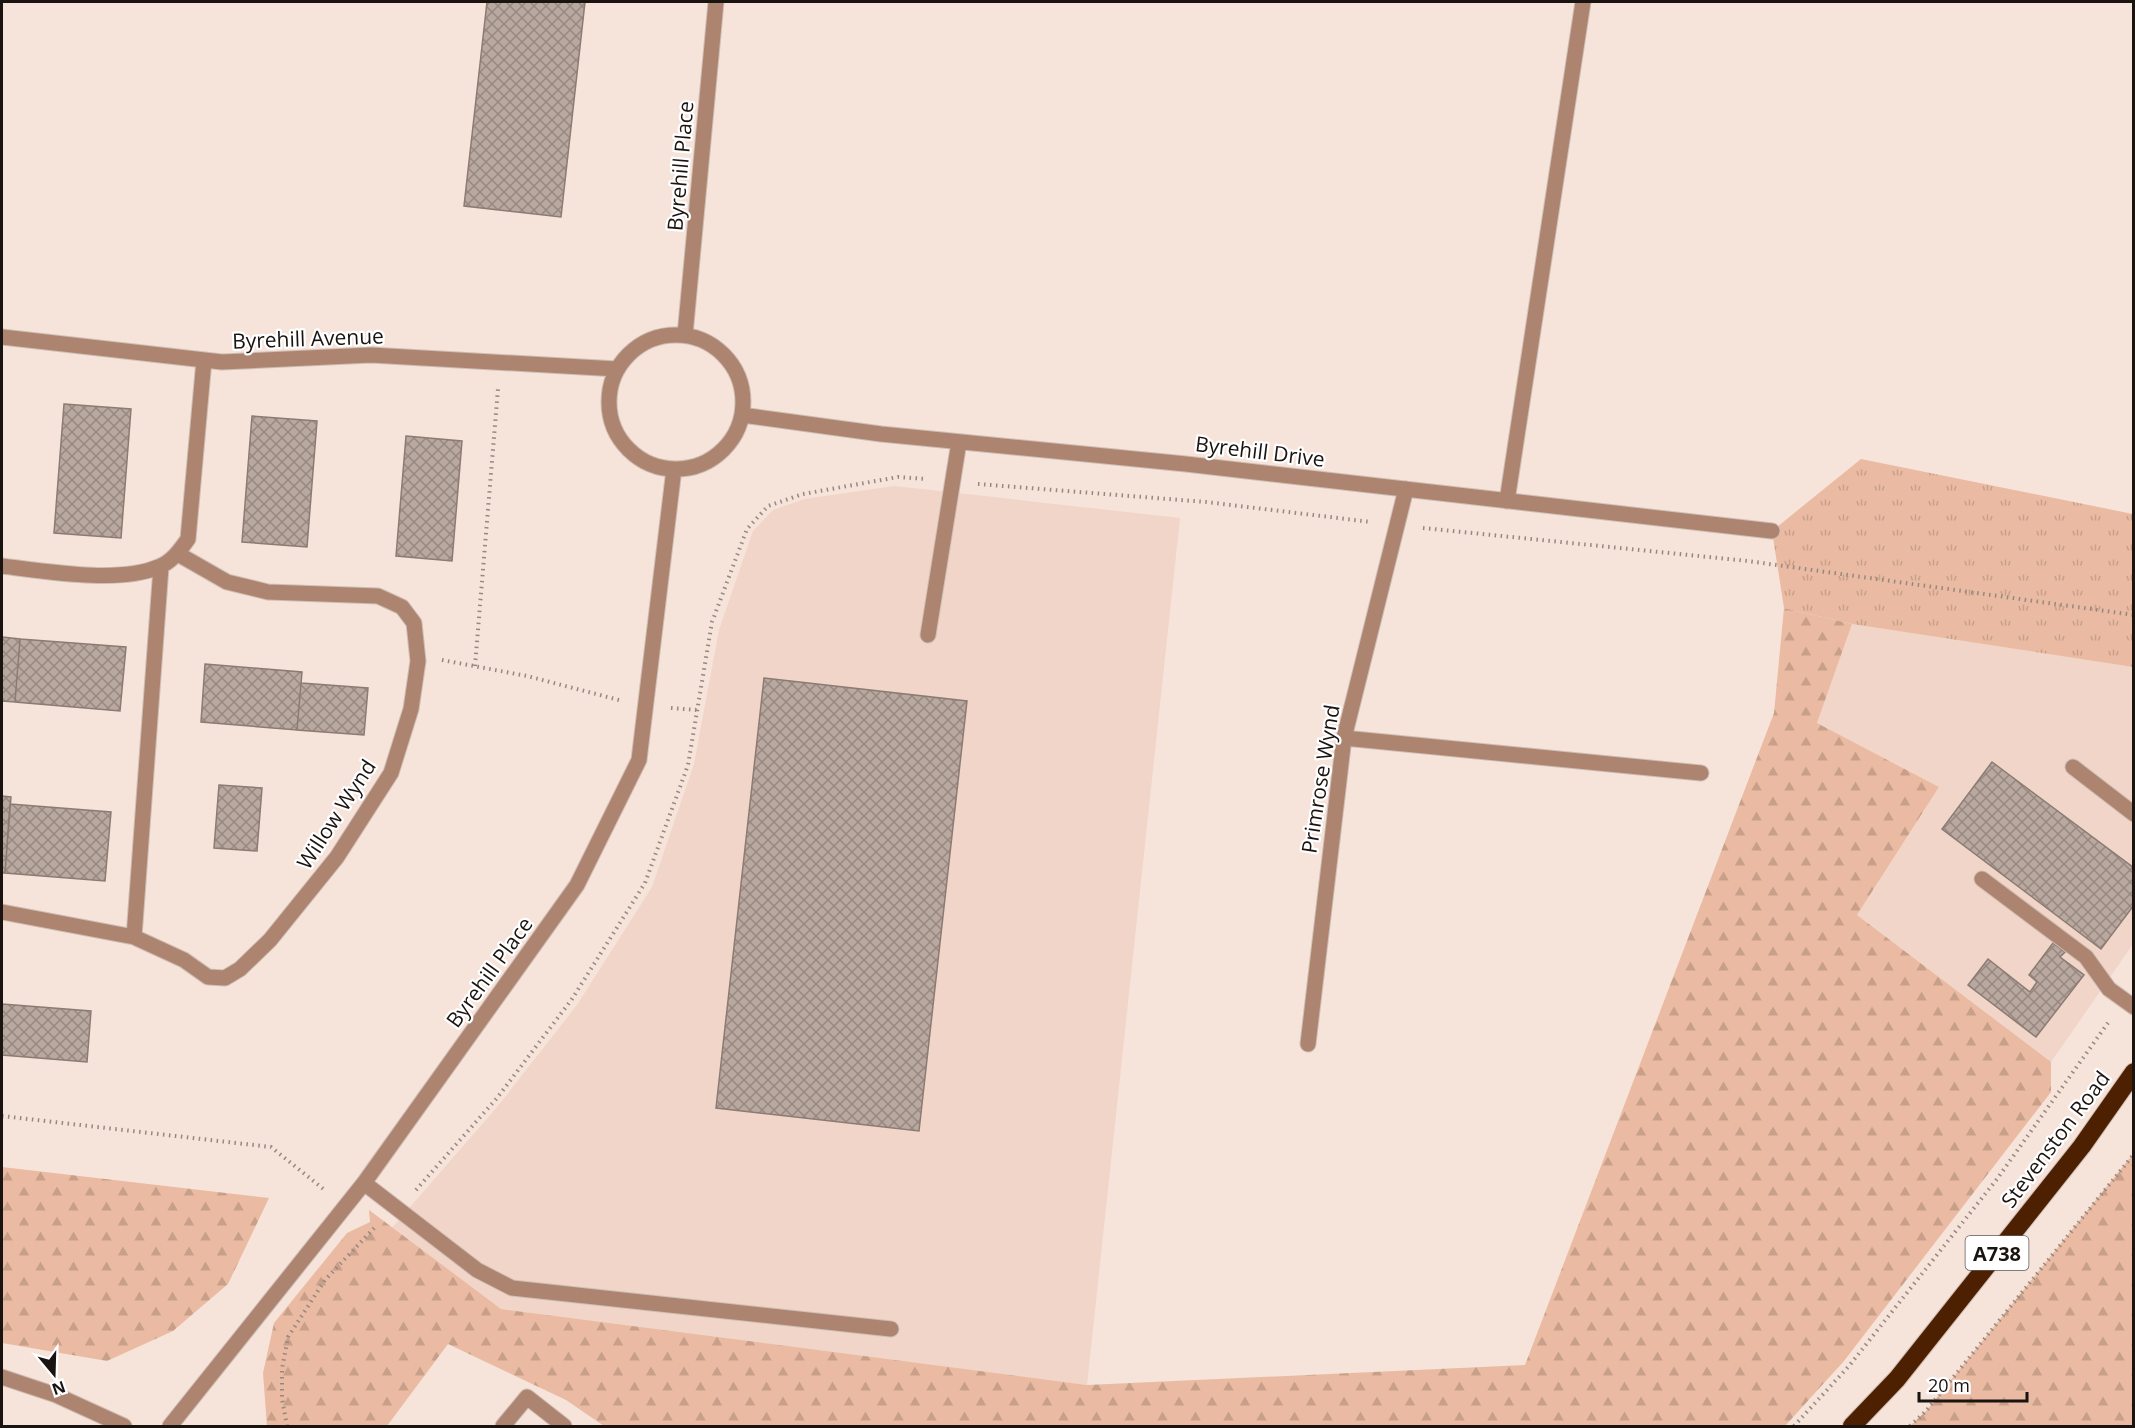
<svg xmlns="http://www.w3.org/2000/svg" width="2135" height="1428" viewBox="0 0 2135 1428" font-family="'Open Sans',sans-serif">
<defs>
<pattern id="grass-tufts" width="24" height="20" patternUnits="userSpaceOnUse" patternTransform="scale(1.5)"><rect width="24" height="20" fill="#eabba2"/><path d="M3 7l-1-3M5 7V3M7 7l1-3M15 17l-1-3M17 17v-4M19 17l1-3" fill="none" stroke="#c8a08a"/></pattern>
<pattern id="forest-firs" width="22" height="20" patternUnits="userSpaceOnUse" patternTransform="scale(1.5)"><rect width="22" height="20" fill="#eabba2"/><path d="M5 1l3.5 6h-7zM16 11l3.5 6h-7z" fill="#c8a08a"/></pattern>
<pattern id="building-cross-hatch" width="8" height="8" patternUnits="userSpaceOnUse" patternTransform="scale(1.5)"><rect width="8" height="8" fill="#b9a89f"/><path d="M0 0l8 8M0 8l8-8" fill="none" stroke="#968880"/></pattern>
</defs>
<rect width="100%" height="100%" fill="#f6e3d9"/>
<path fill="#f0d5c8" d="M 894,486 L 1180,518 L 1087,1385 L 680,1335 L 501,1309 L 391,1229 L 498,1106 L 577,1005 L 652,887 L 694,764 L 719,630 L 753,531 L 773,510 L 805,499 Z
M 1852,624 L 2133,667 L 2133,944 L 2051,1062 L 1857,915 L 1939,787 L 1817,723 Z"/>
<path fill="url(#grass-tufts)" d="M 1861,459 L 2133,514 L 2133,667 L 1852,624 L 1784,608 L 1772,531 Z"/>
<path fill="url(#forest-firs)" d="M 1784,608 L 1852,624 L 1817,723 L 1939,787 L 1857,915 L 2051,1062 L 2051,1092 L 1844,1361 L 1785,1426 L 604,1426 L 566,1400 L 448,1344 L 387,1426 L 267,1426 L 263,1373 L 274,1323 L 347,1233 L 370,1222 L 369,1210 L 501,1309 L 1087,1385 L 1525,1365 L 1774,713 Z
M 2133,1154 L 2133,1426 L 1910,1426 L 1926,1411 Z
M 2,1167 L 269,1198 L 228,1284 L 173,1331 L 107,1361 L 2,1343 Z"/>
<path fill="url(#building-cross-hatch)" stroke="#8c7b73" stroke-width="1.5" d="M 487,2 L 585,2 L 561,217 L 464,206 Z
M 64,404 L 131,409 L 121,538 L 54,533 Z
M 252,416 L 317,421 L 307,547 L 242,542 Z
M 406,436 L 462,441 L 452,561 L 396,556 Z
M 2,637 L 20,639 L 15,702 L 2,701 Z
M 20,639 L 126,647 L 120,711 L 15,702 Z
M 205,664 L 302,672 L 297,730 L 201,722 Z
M 764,678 L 967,701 L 919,1131 L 716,1108 Z
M 301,683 L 368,688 L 364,735 L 297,730 Z
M 1992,762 L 2134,868 L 2134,905 L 2101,949 L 1942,829 Z
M 219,785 L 262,788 L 257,851 L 214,848 Z
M 2,796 L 11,797 L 5,873 L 2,873 Z
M 10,804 L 111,812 L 105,881 L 5,873 Z
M 2053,943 L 2065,952 L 2060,957 L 2084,975 L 2036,1037 L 1968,985 L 1988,959 L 2030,992 L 2037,982 L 2029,975 Z
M 2,1004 L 91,1011 L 87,1062 L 2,1055 Z"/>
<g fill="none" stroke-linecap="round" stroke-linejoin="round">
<defs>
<path id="minor" d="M 685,335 L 716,2
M609 402a67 67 0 1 1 134 0a67 67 0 1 1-134 0Z
M 2,337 L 222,362 L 371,355 L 617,369
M 742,415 L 881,434 L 1186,464 L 1772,531
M 1507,501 L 1583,2
M 2,566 C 44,571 119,584 158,567 C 172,562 180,550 188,539 L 204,360
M 928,635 L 959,442
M 1344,738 L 1701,773
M 2073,767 L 2134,814
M 1982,879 L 2086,957 L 2109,989 L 2134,1007
M 2,912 L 134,937 L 184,960 L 208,977 L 225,978 L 240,969 L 270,940 L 337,857 L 391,773 L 411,709 L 418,661 L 414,623 L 402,607 L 378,596 L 268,592 L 227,582 L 178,554
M 134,937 L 161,567
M 1308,1044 L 1344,738 L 1406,489
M 364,1183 L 477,1270 L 512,1288 L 891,1329
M 2,1377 L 56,1395 L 124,1426
M 170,1426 L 364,1183 L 577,885 L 639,760 L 674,469
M 503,1426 L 527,1397 L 564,1426"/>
<path id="highway" d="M 1852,1426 L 1897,1379 L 2082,1146 L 2134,1072"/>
</defs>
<use href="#minor" stroke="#cebeb5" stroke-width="17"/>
<use href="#highway" stroke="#cebeb5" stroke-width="20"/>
<path stroke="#958881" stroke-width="4" stroke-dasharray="1.5 4.5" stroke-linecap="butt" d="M 978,484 L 1206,502 L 1371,522
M 1423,528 L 1748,561 L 2134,615
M 442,660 L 527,676 L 619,700
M 475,666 L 498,389
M 671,708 L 697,710
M 2,1116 L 271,1147 L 326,1191
M 416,1190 L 497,1098 L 572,999 L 645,883 L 688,765 L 712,622 L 747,529 L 768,506 L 803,494 L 898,477 L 926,479
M 287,1426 L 282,1399 L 282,1369 L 288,1337 L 325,1280 L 377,1225
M 1794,1426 L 1849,1366 L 1997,1179 L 2110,1020
M 1910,1426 L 1926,1411 L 2134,1154"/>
<use href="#minor" stroke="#ad846f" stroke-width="15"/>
<use href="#highway" stroke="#4e2002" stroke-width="18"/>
</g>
<g text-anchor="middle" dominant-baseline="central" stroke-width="4.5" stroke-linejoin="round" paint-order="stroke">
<rect fill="#fff" stroke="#5f5a58" stroke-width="1.5" x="1965.5" y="1236" width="63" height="34" rx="4.5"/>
<g font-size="20" font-weight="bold" fill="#1a1411">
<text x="1997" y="1253">A738</text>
</g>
<g font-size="21" fill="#1a1411" stroke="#fff">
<text transform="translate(680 166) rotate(-85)">Byrehill Place</text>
<text transform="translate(308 338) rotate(-2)">Byrehill Avenue</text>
<text transform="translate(1260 451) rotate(7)">Byrehill Drive</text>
<text transform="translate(1320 779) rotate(-81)">Primrose Wynd</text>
<text transform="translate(336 814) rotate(-57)">Willow Wynd</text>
<text transform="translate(489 972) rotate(-54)">Byrehill Place</text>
<text transform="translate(2055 1139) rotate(-53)">Stevenston Road</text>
</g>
</g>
<rect width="2135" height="1428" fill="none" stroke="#1a1411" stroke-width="6"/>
<g transform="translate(54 1374) rotate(161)" stroke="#ffffff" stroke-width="4.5" paint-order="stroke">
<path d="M0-4.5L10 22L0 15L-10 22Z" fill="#1a1411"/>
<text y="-9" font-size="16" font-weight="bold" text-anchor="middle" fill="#1a1411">N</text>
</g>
<path d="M1919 1392v9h108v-9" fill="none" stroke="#1a1411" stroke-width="3"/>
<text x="1928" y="1392" font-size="18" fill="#1a1411" stroke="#ffffff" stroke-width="4.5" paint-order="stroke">20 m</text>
</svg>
